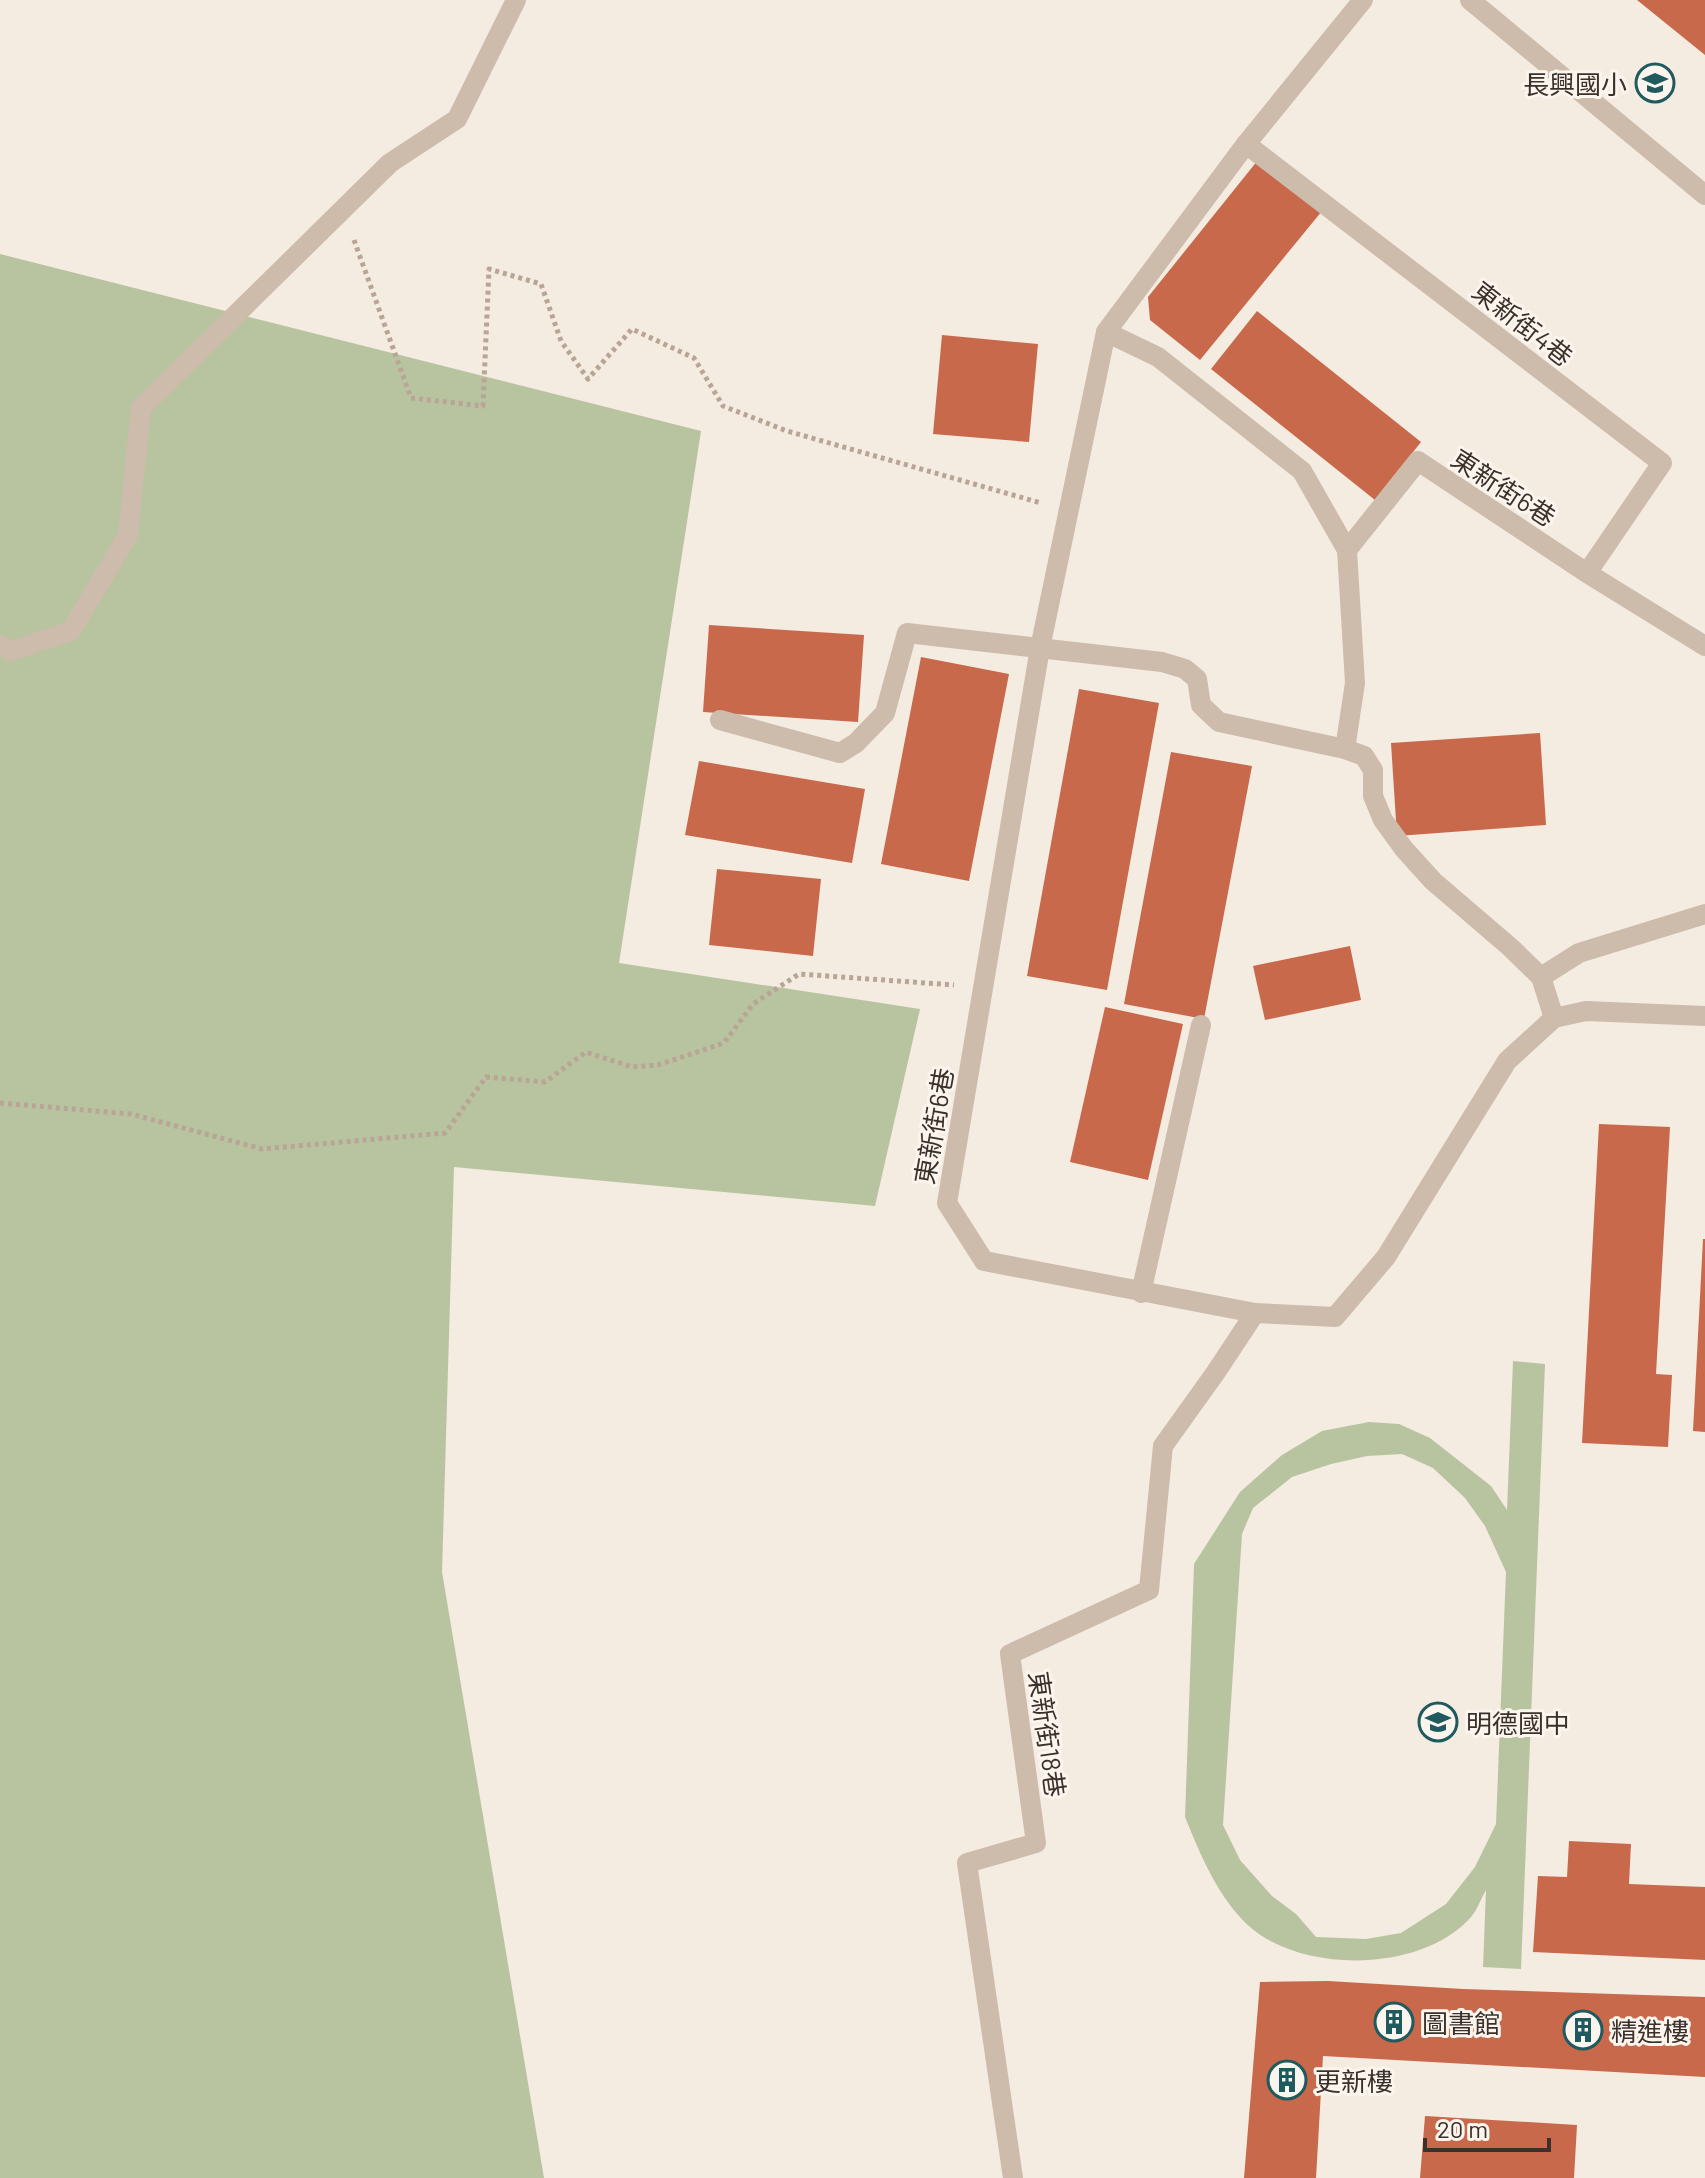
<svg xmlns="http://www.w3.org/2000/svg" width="1705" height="2178" viewBox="0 0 1705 2178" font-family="Barlow,'Noto Sans TC',sans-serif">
<rect width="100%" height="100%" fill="#f4ebe1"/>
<path fill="#b8c4a0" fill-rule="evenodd" d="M 0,254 L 701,431 L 619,963 L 920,1009 L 875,1206 L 454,1167 L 442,1572 L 544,2178 L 0,2178 Z
M 1513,1361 L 1545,1364 L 1521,1969 L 1483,1967 L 1486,1890 C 1481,1898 1478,1909 1471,1917 C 1423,1972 1304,1974 1250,1927 C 1218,1898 1201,1856 1185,1817 L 1194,1564 L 1240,1492 L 1282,1455 L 1322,1431 L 1369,1422 L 1399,1424 L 1430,1438 L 1491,1486 L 1507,1510 ZM 1402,1454 L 1433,1468 L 1465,1498 L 1485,1526 L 1506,1572 L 1496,1824 L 1475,1867 L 1446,1904 L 1401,1933 L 1366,1939 L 1316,1937 L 1296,1914 L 1272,1896 L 1240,1860 L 1223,1825 L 1242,1534 L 1253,1508 L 1292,1477 L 1331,1464 L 1367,1456 Z"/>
<path fill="#c8694b" d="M 1637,0 L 1705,0 L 1705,55 Z
M 1258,160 L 1322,211 L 1200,360 L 1150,320 L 1148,297 Z
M 1257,311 L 1421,442 L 1375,500 L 1211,369 Z
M 942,335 L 1038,344 L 1029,442 L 933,434 Z
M 709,625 L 864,635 L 858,722 L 703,712 Z
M 921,657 L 1009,674 L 969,881 L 881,864 Z
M 1079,689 L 1159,703 L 1107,990 L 1027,976 Z
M 1540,733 L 1546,825 L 1397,836 L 1391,743 Z
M 1171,752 L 1252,766 L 1204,1019 L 1124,1004 Z
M 699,761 L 865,789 L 852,863 L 685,835 Z
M 717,869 L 821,879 L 813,956 L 709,945 Z
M 1350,946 L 1361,1000 L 1265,1020 L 1253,966 Z
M 1105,1007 L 1183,1024 L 1148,1180 L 1070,1162 Z
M 1599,1124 L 1670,1127 L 1656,1374 L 1672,1375 L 1668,1447 L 1582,1443 Z
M 1703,1239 L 1705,1239 L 1705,1432 L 1693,1431 Z
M 1569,1841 L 1631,1844 L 1629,1884 L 1705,1887 L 1705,1960 L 1533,1952 L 1538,1876 L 1567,1877 Z
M 1328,1981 L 1463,1989 L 1705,1997 L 1705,2077 L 1323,2056 L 1316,2178 L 1244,2178 L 1260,1982 Z
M 1425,2116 L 1577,2125 L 1574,2178 L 1420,2178 Z"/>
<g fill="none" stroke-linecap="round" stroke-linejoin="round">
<path stroke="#b9a596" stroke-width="5" stroke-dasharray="4 4" stroke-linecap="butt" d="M 354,240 L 411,398 L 483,406 L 489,269 L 541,284 L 561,341 L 588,379 L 632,329 L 694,358 L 723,406 L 787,431 L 1041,503
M 0,1103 L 131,1114 L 262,1149 L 445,1133 L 486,1077 L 545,1082 L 586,1052 L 632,1067 L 658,1065 L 724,1043 L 753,1004 L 799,974 L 954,985"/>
<path stroke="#cdbbac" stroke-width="20" d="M 1246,144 L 1662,463 L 1587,573
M 1106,332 L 1158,357 L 1302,471 L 1347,550
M 0,645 L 11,651 L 71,631 L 128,535 L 141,408 L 390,163 L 457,119 L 516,0
M 720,720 L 840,753 L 856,743 L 885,713 L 907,633 L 1162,662 L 1185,669 L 1197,679 L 1201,705 L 1219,722 L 1345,749
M 1541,977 L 1579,953 L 1705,914
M 1554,1018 L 1541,977 L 1510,947 L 1433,881 L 1404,849 L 1383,820 L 1373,796 L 1373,770 L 1364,756 L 1345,749 L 1355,683 L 1347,550 L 1418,461 L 1587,573 L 1705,646
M 1141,1293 L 1201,1025
M 1013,2178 L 967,1863 L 1036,1843 L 1010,1654 L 1149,1590 L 1163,1446 L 1216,1372 L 1255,1313"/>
<path stroke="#cdbbac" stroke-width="20" d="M 1363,0 L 1246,144 L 1106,332 L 1040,648 L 947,1203 L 984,1261 L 1255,1313 L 1335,1317 L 1386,1257 L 1507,1061 L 1554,1018 L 1586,1011 L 1705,1016
M 1470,0 L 1705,195"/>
</g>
<defs>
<symbol id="school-ring" viewBox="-11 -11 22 22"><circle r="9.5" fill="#fbf5ee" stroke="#1f5a5e" stroke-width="1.5"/><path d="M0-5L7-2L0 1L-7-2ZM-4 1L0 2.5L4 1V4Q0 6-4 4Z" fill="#1f5a5e"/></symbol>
<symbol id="building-ring" viewBox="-11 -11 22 22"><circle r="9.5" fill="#fbf5ee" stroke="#1f5a5e" stroke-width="1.5"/><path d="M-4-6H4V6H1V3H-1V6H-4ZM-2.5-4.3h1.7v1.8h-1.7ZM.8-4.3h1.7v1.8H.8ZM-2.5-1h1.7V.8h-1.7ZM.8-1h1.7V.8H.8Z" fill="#1f5a5e"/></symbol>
</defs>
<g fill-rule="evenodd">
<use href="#school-ring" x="1633" y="61" width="44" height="44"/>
<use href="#school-ring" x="1416" y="1700" width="44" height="44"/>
<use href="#building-ring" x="1372" y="2000" width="44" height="44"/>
<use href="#building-ring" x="1561" y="2008" width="44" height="44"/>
<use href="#building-ring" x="1265" y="2058" width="44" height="44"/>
</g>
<g text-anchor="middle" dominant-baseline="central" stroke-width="6" stroke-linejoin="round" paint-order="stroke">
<g font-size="26" fill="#3b302b" stroke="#fbf5ee" text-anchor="start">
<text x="1627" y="83" text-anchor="end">長興國小</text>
<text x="1466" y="1722">明德國中</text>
<text x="1422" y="2022">圖書館</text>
<text x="1611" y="2030">精進樓</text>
<text x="1315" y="2080">更新樓</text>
</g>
<g font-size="26" fill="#3b302b" stroke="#fbf5ee">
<text transform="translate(1523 323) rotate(38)">東新街4巷</text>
<text transform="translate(1504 487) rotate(33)">東新街6巷</text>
<text transform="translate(933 1126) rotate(-80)">東新街6巷</text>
<text transform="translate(1048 1734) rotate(82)">東新街18巷</text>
</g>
</g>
<path d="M1425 2138v12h124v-12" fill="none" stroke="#3b302b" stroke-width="4"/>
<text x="1437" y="2138" font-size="24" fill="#3b302b" stroke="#fbf5ee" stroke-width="6" paint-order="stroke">20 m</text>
</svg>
